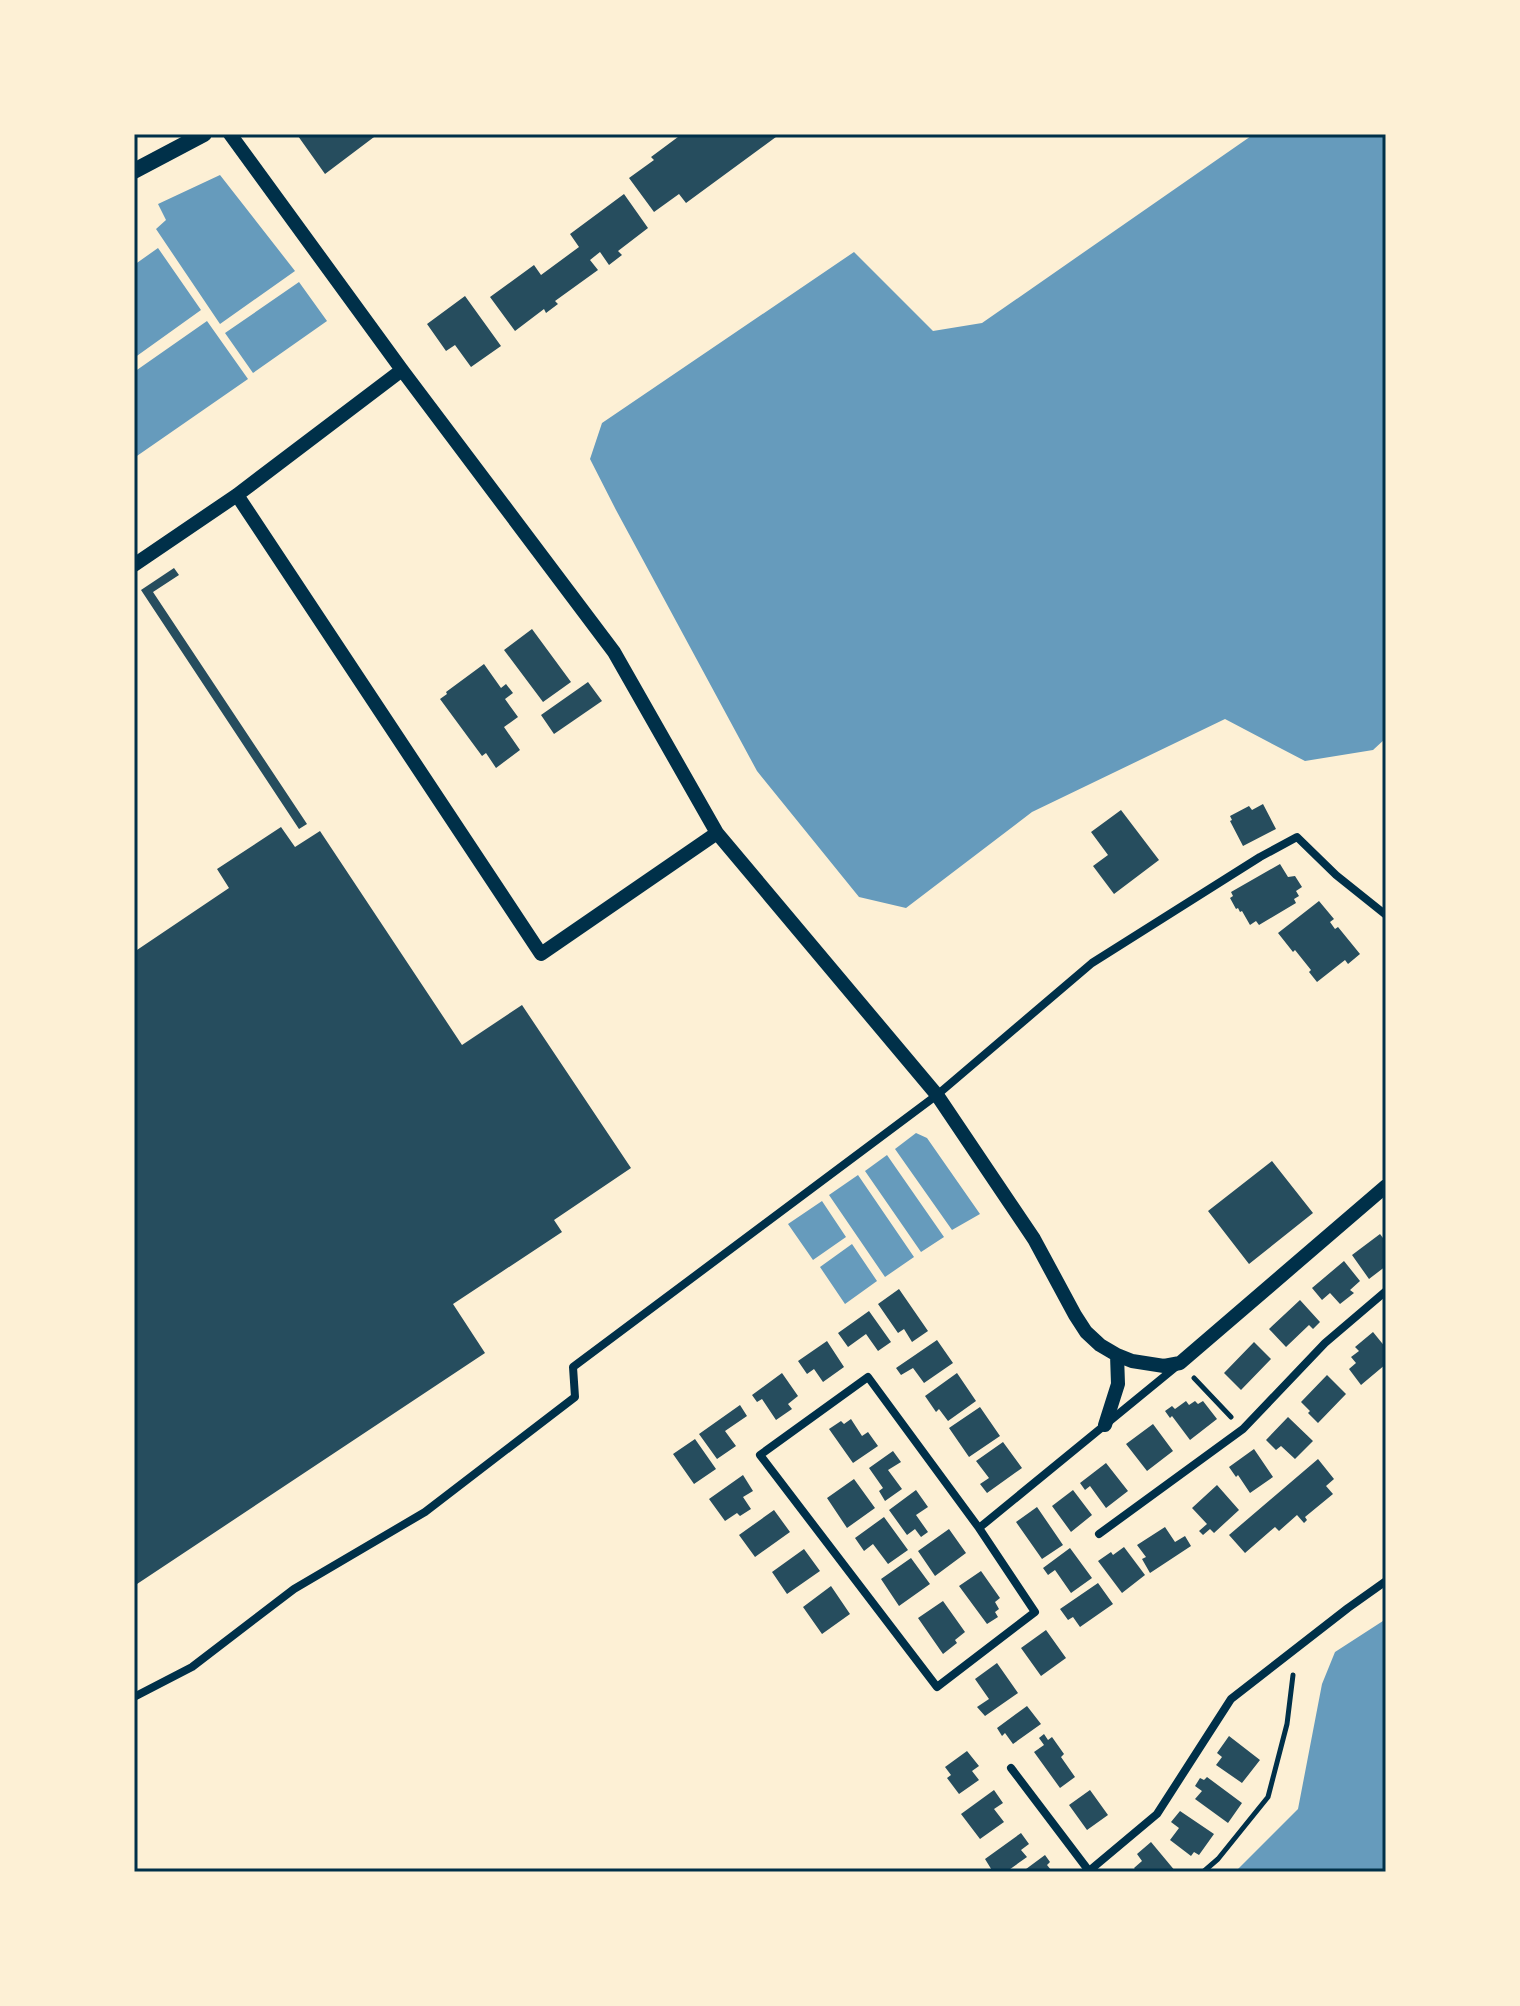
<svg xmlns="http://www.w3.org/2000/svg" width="1520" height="2006" viewBox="0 0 1520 2006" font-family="'Archivo Narrow',sans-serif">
<rect width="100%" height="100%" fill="#fdf0d5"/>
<path fill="#669bbc" d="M 1254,134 L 1386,134 L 1386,738 L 1373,750 L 1305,761 L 1225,719 L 1032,812 L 906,908 L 859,897 L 757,771 L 616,510 L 590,459 L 602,423 L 854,252 L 933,331 L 982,323 Z
M 220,175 L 295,271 L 220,324 L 156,229 L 166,220 L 158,204 Z
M 158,248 L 201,310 L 134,358 L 134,265 Z
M 299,282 L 327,321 L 253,373 L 225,333 Z
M 207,321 L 248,379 L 134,458 L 134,372 Z
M 916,1133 L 927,1138 L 980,1214 L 952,1230 L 895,1149 Z
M 887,1155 L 944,1237 L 921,1252 L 865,1171 Z
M 858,1175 L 914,1257 L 885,1277 L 829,1195 Z
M 822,1201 L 846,1237 L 813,1260 L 788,1224 Z
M 852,1244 L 877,1281 L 845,1304 L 820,1267 Z
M 1386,1619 L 1386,1872 L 1235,1872 L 1298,1809 L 1322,1684 L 1335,1652 Z"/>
<path fill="#264d5e" d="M 300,134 L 378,134 L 325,174 L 298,136 Z
M 682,134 L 780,134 L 686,203 L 679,194 L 654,212 L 629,178 L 654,160 L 651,157 Z
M 624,194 L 648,228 L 618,251 L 622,255 L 609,265 L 600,252 L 590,260 L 598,270 L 555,301 L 558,304 L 546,313 L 544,309 L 515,331 L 490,297 L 534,265 L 541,275 L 579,247 L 570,234 Z
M 465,296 L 501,346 L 471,367 L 455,345 L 446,351 L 427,324 Z
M 174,568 L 179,575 L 153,592 L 307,824 L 299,829 L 141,590 Z
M 532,629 L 571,682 L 543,702 L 504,650 Z
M 484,664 L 501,688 L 506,684 L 513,693 L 505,699 L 518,717 L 504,727 L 520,750 L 496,768 L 486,753 L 482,756 L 440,699 L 447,694 L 446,692 Z
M 588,682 L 602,701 L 554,734 L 541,715 Z
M 1263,804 L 1276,829 L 1243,846 L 1230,821 L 1232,820 L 1230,816 L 1249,806 L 1252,810 Z
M 1121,810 L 1159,860 L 1114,894 L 1093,866 L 1108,855 L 1091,832 Z
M 281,827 L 295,847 L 320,831 L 462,1045 L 522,1005 L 631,1168 L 554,1220 L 562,1232 L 453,1304 L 485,1353 L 134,1586 L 134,952 L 229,888 L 217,869 Z
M 1280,864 L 1288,877 L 1295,876 L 1302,887 L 1296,891 L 1299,896 L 1294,899 L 1296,903 L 1259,925 L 1256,921 L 1250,925 L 1242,911 L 1240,912 L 1238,908 L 1236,909 L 1230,898 L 1233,896 L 1231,892 Z
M 1319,901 L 1334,919 L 1330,922 L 1335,929 L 1338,927 L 1360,954 L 1348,964 L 1345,960 L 1317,982 L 1309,972 L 1311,970 L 1295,950 L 1293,952 L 1278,933 Z
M 1272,1161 L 1313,1213 L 1249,1264 L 1208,1211 Z
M 1380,1234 L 1386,1242 L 1386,1266 L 1369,1279 L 1352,1255 Z
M 1344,1261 L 1360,1281 L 1350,1290 L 1354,1293 L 1340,1304 L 1330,1293 L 1322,1300 L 1312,1288 Z
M 899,1289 L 928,1331 L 912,1342 L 904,1329 L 898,1333 L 878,1304 Z
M 1300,1300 L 1320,1322 L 1313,1329 L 1309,1325 L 1286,1347 L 1269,1329 Z
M 869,1311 L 891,1342 L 878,1351 L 866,1334 L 848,1347 L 838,1333 Z
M 1373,1332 L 1386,1348 L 1386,1364 L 1361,1385 L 1349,1369 L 1356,1363 L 1351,1357 L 1359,1351 L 1355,1347 Z
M 937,1340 L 953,1363 L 924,1383 L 913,1368 L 901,1375 L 896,1368 Z
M 827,1341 L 844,1367 L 823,1382 L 814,1369 L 807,1374 L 798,1361 Z
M 1254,1342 L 1271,1359 L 1241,1390 L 1224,1373 Z
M 782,1373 L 798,1396 L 788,1404 L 792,1409 L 776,1420 L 762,1399 L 757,1402 L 752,1395 Z
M 957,1373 L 976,1401 L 948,1421 L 939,1409 L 936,1412 L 925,1396 Z
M 1327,1375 L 1346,1394 L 1318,1423 L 1308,1413 L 1310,1411 L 1301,1402 Z
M 1186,1401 L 1189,1405 L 1195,1401 L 1198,1404 L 1203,1401 L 1217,1419 L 1190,1440 L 1172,1416 L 1170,1418 L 1165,1411 L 1172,1406 L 1175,1409 Z
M 740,1405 L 747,1416 L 725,1431 L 736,1446 L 717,1459 L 699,1434 Z
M 980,1407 L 1000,1436 L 969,1457 L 949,1428 Z
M 1288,1417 L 1313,1441 L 1295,1459 L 1281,1446 L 1276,1450 L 1266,1440 Z
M 851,1419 L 862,1436 L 868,1432 L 878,1446 L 853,1463 L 829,1429 L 841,1421 L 844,1424 Z
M 1153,1424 L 1173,1451 L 1147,1471 L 1126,1444 Z
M 695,1439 L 716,1469 L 694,1484 L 673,1454 Z
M 1003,1442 L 1022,1468 L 987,1493 L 980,1484 L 989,1478 L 976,1461 Z
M 1254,1449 L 1273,1477 L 1250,1493 L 1238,1475 L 1236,1477 L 1229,1467 Z
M 893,1451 L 901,1462 L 888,1470 L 902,1489 L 885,1501 L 879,1491 L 883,1488 L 869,1468 Z
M 1318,1459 L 1334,1479 L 1326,1486 L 1333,1494 L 1305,1517 L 1307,1520 L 1304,1523 L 1297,1515 L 1279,1531 L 1275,1527 L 1245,1553 L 1229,1535 Z
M 1106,1463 L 1128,1491 L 1106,1508 L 1090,1486 L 1085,1490 L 1080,1483 Z
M 743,1475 L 753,1491 L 743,1497 L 751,1509 L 740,1516 L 737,1513 L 725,1521 L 709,1499 Z
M 854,1479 L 875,1508 L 847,1528 L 827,1498 Z
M 1217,1485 L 1239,1510 L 1214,1533 L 1210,1529 L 1203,1535 L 1199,1531 L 1207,1524 L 1192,1508 Z
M 916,1490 L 928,1507 L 916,1515 L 928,1532 L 921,1537 L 915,1529 L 907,1535 L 889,1510 Z
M 1073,1490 L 1092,1515 L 1071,1532 L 1052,1506 Z
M 1037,1507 L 1063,1545 L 1042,1559 L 1016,1522 Z
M 774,1510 L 790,1532 L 755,1557 L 739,1535 Z
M 884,1517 L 908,1550 L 888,1564 L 873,1544 L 864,1551 L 855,1538 Z
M 1165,1527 L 1175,1542 L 1185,1536 L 1191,1546 L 1150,1573 L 1142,1559 L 1146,1557 L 1137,1545 Z
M 949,1529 L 966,1553 L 935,1576 L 918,1551 Z
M 1124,1547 L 1145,1575 L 1122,1593 L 1098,1561 L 1111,1552 L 1113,1555 Z
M 1070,1548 L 1092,1578 L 1071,1593 L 1055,1570 L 1048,1575 L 1043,1568 Z
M 804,1549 L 820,1571 L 787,1594 L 772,1572 Z
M 911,1558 L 930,1584 L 899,1606 L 881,1579 Z
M 981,1571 L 1000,1598 L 995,1602 L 999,1609 L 995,1612 L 998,1617 L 987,1624 L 959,1586 Z
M 1098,1583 L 1113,1604 L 1080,1627 L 1073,1617 L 1068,1620 L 1060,1609 Z
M 831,1586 L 850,1614 L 822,1634 L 803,1607 Z
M 943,1601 L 965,1632 L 955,1640 L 957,1643 L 943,1654 L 918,1618 Z
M 1046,1630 L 1066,1658 L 1041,1676 L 1021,1648 Z
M 997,1663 L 1018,1693 L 985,1716 L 977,1707 L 989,1699 L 975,1679 Z
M 1027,1706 L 1041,1724 L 1013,1744 L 1005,1733 L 1002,1736 L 997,1728 Z
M 1044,1734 L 1048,1740 L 1052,1737 L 1064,1754 L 1061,1757 L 1075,1777 L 1060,1788 L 1034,1752 L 1044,1745 L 1039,1738 Z
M 1229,1736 L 1260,1760 L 1242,1783 L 1216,1765 L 1222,1757 L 1217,1753 Z
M 967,1751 L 979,1766 L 972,1771 L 979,1780 L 959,1794 L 947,1778 L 951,1775 L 945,1767 Z
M 1207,1777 L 1242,1803 L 1228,1823 L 1195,1799 L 1202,1791 L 1195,1786 L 1200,1778 L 1204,1780 Z
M 994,1790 L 1003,1803 L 994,1809 L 1004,1822 L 980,1839 L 961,1814 Z
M 1090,1790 L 1108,1815 L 1087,1830 L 1069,1805 Z
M 1180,1811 L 1214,1834 L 1199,1855 L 1194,1852 L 1191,1856 L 1170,1840 L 1179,1828 L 1171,1822 Z
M 1021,1833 L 1029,1844 L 1021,1850 L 1027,1857 L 1006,1872 L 993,1872 L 985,1859 Z
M 1151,1842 L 1176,1872 L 1137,1872 L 1134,1868 L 1142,1861 L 1137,1854 Z
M 1045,1855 L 1050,1862 L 1047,1865 L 1051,1870 L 1048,1872 L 1022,1872 Z"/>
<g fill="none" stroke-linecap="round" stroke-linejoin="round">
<path stroke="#003049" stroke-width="5" d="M 1194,1378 L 1231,1417
M 1203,1872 L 1218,1859 L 1268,1797 L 1287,1724 L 1293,1675"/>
<path stroke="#003049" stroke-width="8" d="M 868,1377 L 979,1528 L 1035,1612 L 937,1687 L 760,1455 Z
M 979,1528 L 1177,1366
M 1099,1534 L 1243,1429 L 1325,1343 L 1386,1291
M 134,1697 L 192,1667 L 294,1589 L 425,1512 L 575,1397 L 573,1367 L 937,1095 L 1092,963 L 1260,857 L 1297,837 L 1336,875 L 1386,915
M 1011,1768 L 1089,1871 L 1157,1814 L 1231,1699 L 1348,1608 L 1386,1581"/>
<path stroke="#003049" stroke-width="14" d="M 230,134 L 402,370 L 614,652 L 717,833 L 937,1095 L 1034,1239 L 1075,1315 L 1086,1332 L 1100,1345 L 1117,1355 L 1132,1361 L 1164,1366 L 1180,1363 L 1386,1186
M 237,495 L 541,954 L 717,833
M 134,565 L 237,495 L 402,370
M 1105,1425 L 1118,1384 L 1117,1355"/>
<path stroke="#003049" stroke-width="16" d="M 134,171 L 204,134"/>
</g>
<rect width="1520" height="2006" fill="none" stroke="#fdf0d5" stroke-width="272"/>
<rect x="136" y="136" width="1248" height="1734" fill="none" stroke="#003049" stroke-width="3"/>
</svg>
